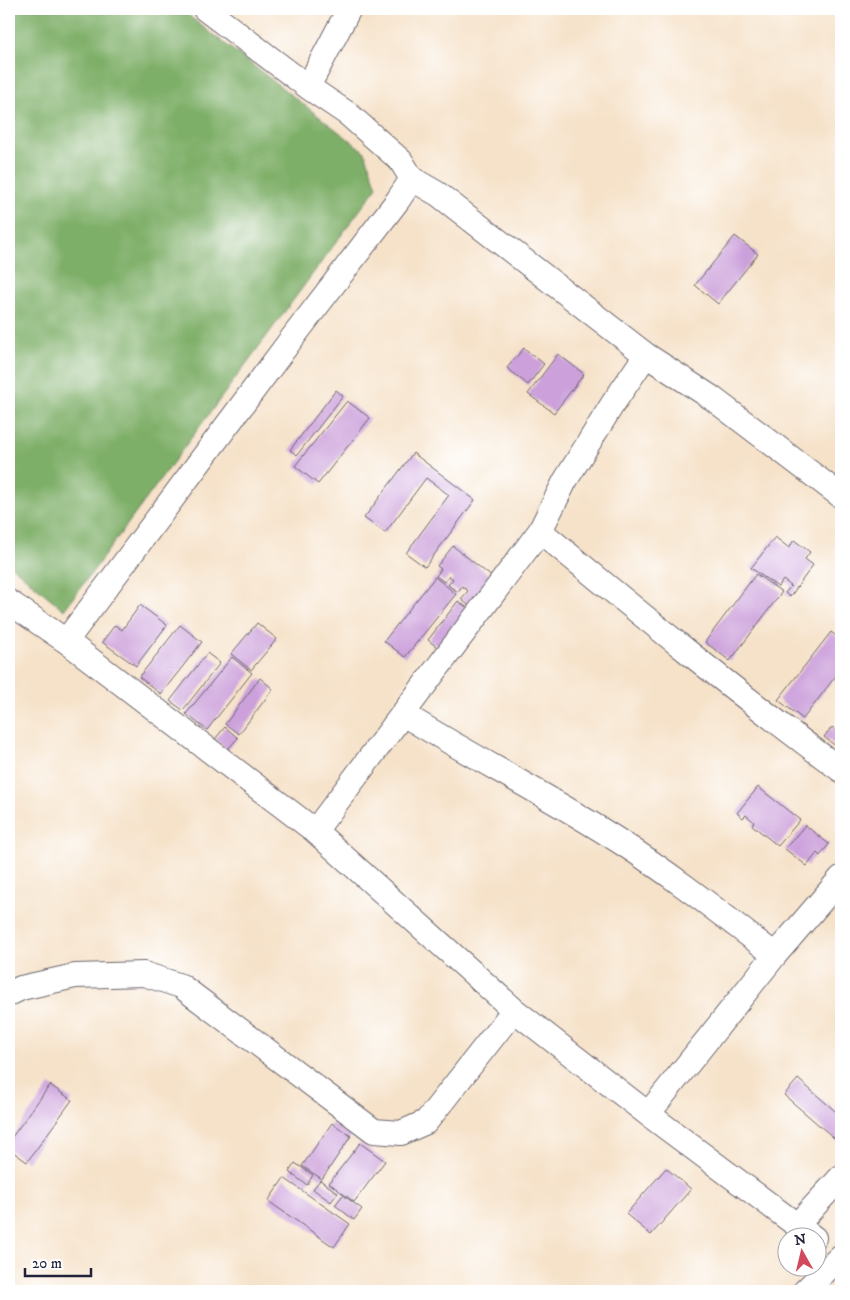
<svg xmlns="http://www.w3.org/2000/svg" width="850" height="1300" viewBox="0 0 850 1300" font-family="'IM FELL DW Pica',serif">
<rect width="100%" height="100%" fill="#fff"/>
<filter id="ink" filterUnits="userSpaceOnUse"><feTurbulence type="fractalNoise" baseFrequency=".02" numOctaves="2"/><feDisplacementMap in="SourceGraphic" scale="10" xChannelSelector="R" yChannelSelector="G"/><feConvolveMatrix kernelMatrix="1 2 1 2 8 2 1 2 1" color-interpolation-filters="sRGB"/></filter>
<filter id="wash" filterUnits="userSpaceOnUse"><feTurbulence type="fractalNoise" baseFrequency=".0096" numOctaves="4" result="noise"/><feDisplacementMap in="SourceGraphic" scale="20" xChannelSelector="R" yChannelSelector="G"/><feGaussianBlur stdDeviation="1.12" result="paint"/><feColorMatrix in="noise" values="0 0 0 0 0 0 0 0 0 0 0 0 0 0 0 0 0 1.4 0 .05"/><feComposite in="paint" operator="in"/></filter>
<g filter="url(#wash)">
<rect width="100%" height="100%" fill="#f6e2c9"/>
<path fill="#7eaf68" stroke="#506852" d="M 9,9 L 180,9 L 365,152 L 377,187 L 64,610 L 9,564 Z"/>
<g id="blocks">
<path fill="#cca1db" d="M 735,236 L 758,254 L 718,304 L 695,285 Z
M 524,348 L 544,364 L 528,385 L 507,368 Z
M 558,354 L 584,374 L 554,413 L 528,394 Z
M 336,390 L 343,396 L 297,455 L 290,450 Z
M 347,401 L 370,418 L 318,484 L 295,466 Z
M 413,453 L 475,500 L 425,567 L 406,553 L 449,495 L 426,478 L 385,533 L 364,518 Z
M 775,537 L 789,548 L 794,540 L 810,552 L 805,559 L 813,565 L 790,597 L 785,593 L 791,586 L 783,580 L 778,587 L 751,568 Z
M 453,546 L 492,577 L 469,606 L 461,599 L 468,591 L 462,586 L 458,592 L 448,585 L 453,579 L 449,576 L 444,582 L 436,576 L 441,569 L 437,566 Z
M 756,574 L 782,592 L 730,661 L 705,642 Z
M 435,577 L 456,594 L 405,657 L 384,641 Z
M 458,601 L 469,609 L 438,648 L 428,640 Z
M 140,605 L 167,625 L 136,666 L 102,642 L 115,625 L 122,630 Z
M 257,623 L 277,639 L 251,670 L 231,654 Z
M 180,625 L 202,642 L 161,694 L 139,677 Z
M 831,632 L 841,640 L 841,669 L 803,719 L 778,700 Z
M 207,653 L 220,663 L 183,710 L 170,701 Z
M 232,657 L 252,673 L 207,730 L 186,714 Z
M 260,678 L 273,689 L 239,734 L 225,724 Z
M 225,727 L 238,738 L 227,750 L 215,739 Z
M 832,727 L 841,734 L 841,750 L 824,737 Z
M 758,787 L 800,820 L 778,846 L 752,825 L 754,822 L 746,815 L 743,818 L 737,813 Z
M 805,825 L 829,844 L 820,856 L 817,853 L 807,866 L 785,849 Z
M 798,1079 L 841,1116 L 841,1144 L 784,1095 Z
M 50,1085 L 72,1100 L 27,1162 L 9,1149 L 9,1141 Z
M 332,1123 L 351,1136 L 322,1179 L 302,1166 Z
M 360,1143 L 385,1161 L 354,1202 L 329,1183 Z
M 295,1163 L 313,1175 L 307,1185 L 289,1172 Z
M 666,1168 L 691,1189 L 651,1235 L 626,1214 Z
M 284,1178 L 350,1224 L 334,1247 L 268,1201 Z
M 320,1180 L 338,1193 L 331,1202 L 313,1189 Z
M 343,1195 L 362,1209 L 354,1220 L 335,1205 Z"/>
</g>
</g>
<g filter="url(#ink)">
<use href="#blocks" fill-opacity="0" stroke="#6c656d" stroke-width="1"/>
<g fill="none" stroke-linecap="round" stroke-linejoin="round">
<defs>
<path id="street" d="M 205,9 L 308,87 L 348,114 L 401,161 L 412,179 L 438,194 L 646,355 L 712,398 L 841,496
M 308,87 L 349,9
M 540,531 C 639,613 738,694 841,770
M 9,602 L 66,641 L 315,831 L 514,1010 L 648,1114 L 814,1238
M 66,641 L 290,341 L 398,200 L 412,179
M 403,714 C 476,759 551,797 622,843 C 675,877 725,917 775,955
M 315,831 L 540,531 L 565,481 L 612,405 L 646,355
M 9,994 L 21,988 L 75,976 L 144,974 L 181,986 L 374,1131 L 401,1133 L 426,1122 L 514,1010
M 648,1114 L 775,955 L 841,878
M 797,1225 L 841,1177
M 805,1291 L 840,1257"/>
</defs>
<use href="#street" stroke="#6c656d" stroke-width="26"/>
<use href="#street" stroke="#fff" stroke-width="24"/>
</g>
</g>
<rect width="850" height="1300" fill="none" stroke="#fff" stroke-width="30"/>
<g transform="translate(802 1252) rotate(352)"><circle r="24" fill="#ffffff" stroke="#a7a7b1"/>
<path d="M0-4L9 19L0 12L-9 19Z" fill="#d1495b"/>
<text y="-8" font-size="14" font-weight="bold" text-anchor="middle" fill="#22223b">N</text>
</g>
<path d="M25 1268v8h66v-8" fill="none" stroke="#22223b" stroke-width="2.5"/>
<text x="32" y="1268" font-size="15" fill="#22223b" stroke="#ffffff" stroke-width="4" paint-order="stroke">20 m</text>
</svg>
